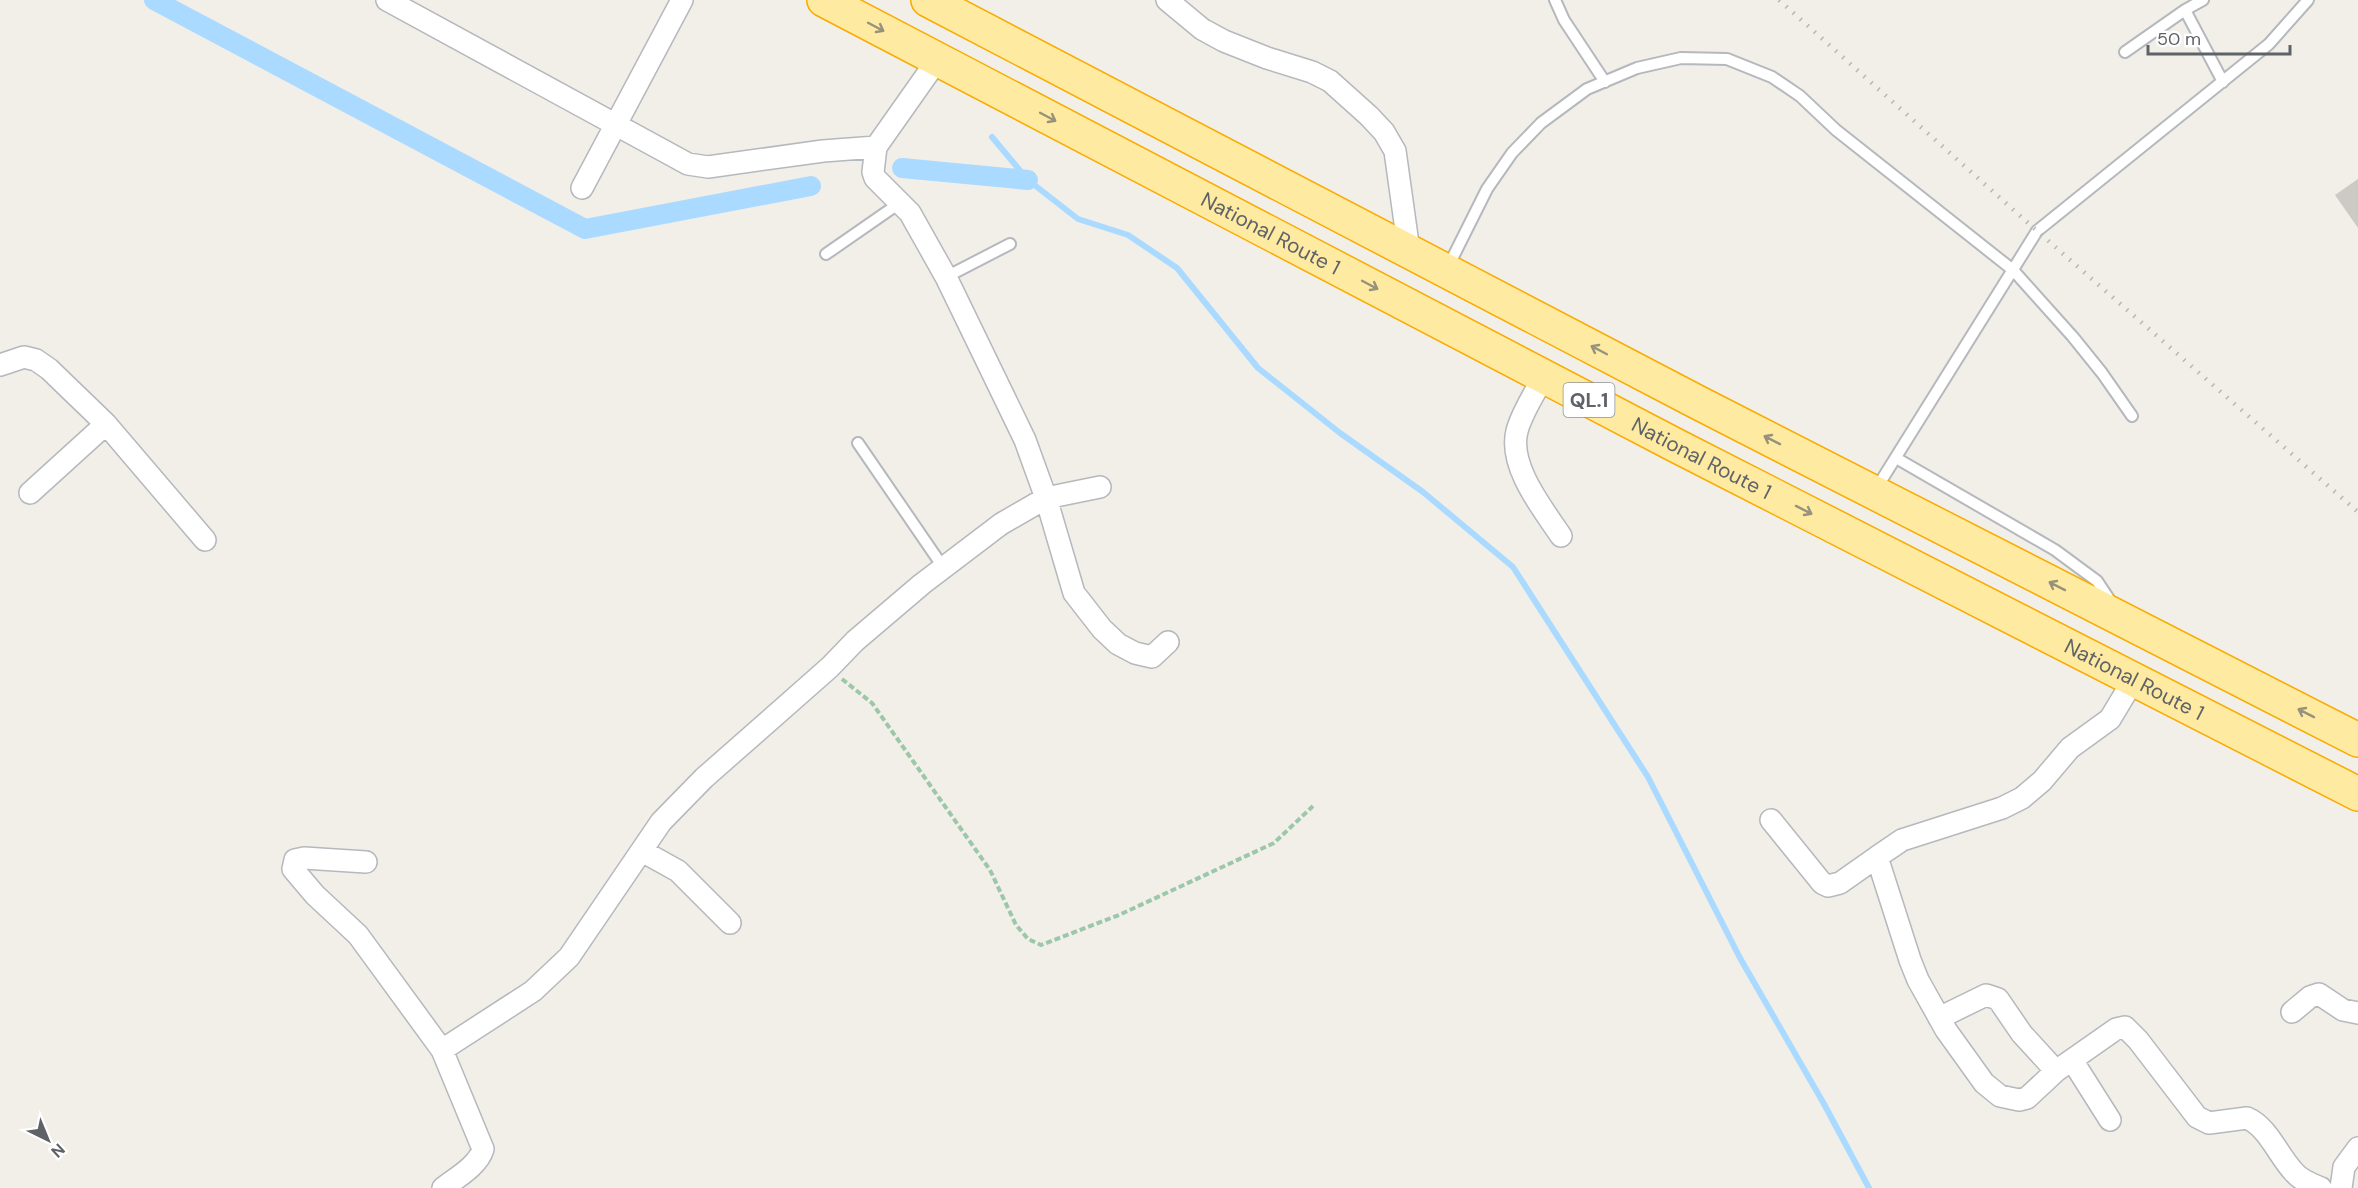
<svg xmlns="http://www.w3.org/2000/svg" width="2358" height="1188" viewBox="0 0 2358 1188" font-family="'DM Sans',sans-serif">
<rect width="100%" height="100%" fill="#f1efe8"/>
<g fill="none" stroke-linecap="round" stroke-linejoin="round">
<path stroke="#aadaff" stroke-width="6" d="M 992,137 L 1028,180 L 1078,219 L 1128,235 L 1177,268 L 1258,368 L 1340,433 L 1423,492 L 1513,567 L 1648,777 L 1740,958 L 1824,1104 L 1869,1188"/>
<path stroke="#aadaff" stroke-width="20" d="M 154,0 L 585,229 L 811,186
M 902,168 L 1028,180"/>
</g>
<path fill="#cccac5" d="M 2358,179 L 2358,228 L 2335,195 Z"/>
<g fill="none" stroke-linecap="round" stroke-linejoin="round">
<defs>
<path id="service" d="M 1555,0 L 1564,20 L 1605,82
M 2185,10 L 2223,82
M 2125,52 L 2185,10 L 2203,0
M 826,254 L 901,202
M 1447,269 L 1487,189 L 1512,153 L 1541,123 L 1587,89 L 1637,68 L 1681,58 L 1727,59 L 1772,77 L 1800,96 L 1836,130 L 2013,270 L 2073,337 L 2102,373 L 2132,416
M 946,277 L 1010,244
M 858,443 L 943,567
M 1896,458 L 2055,550 L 2097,581 L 2111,602
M 1876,489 L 2037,231 L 2269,44 L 2308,0"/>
<path id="minor" d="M 387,0 L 688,164 L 708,167 L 823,151 L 876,147 L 873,172 L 875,178 L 910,213 L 946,277 L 1025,440 L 1046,498 L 1001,524 L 922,584 L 855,641 L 830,667 L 704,778 L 661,822 L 569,957 L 533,991 L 442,1050
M 1167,0 L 1202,29 L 1224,41 L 1267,58 L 1312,72 L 1330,81 L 1369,116 L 1384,132 L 1395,151 L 1409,251
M 876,147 L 938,59
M 582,188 L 682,0
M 0,365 L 24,357 L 36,360 L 49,369 L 106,424 L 205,540
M 1544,376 C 1535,393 1522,412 1517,431 C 1508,466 1543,509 1561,536
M 1100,487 L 1046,498 L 1074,593 L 1102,629 L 1118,644 L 1135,653 L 1152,657 L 1168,642
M 30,493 L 106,424
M 2134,679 L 2110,719 L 2070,748 L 2042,781 L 2022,798 L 2002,808 L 1902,840 L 1877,857 L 1910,960 L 1918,980 L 1946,1030 L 1984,1083 L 2000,1096 L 2019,1100 L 2027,1098 L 2056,1071 L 2116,1029 L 2125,1027 L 2138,1040 L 2197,1117 L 2209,1123 L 2247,1118 C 2268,1127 2278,1155 2293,1171 C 2300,1180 2311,1184 2321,1188
M 1771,820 L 1822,883 L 1828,886 L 1840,883 L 1877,857
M 642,851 L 678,871 L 730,923
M 366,862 L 304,858 L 295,860 L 293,869 L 315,895 L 358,935 L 442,1050 L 483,1149 C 478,1166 456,1178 443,1188
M 2292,1012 L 2310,997 L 2319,994 L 2343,1010 L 2358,1013
M 1939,1018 L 1986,995 L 1998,999 L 2022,1034 L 2056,1071
M 2072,1060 L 2110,1120
M 2341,1188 L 2344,1167 L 2358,1148"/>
<g id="trunk">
<path id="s1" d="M 824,0 L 1675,445 L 2358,794"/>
<path d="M 928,0 L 1697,402 L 2358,740"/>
</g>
</defs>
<use href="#service" stroke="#b5b8bc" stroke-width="14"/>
<use href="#minor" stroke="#b5b8bc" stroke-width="24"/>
<use href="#trunk" stroke="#f9ab00" stroke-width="36"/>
<path stroke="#9cc7a9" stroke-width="4" stroke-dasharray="6 3" stroke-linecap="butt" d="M 842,679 L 872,703 L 990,870 L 1016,925 L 1028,939 L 1041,945 L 1119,915 L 1274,843 L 1313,806"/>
<use href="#service" stroke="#fff" stroke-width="10"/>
<use href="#minor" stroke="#fff" stroke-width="21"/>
<use href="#trunk" stroke="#feeaa1" stroke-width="33"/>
<path stroke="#b6b7b8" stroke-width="4.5" stroke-dasharray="1.5 8" stroke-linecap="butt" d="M 1779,0 L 2037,231 L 2358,512"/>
</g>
<defs><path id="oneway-shaft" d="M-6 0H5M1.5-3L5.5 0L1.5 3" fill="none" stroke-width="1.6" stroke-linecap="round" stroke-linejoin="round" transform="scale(1.5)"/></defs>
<g stroke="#97927c">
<use href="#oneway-shaft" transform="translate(876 27) rotate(28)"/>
<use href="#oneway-shaft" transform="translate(1048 117) rotate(28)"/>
<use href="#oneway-shaft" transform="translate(1370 285) rotate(28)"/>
<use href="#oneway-shaft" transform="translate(1599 350) rotate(-152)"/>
<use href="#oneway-shaft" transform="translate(1772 440) rotate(-153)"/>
<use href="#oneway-shaft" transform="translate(1804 510) rotate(27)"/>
<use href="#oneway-shaft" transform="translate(2057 586) rotate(-153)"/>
<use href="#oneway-shaft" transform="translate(2306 713) rotate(-153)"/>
</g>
<g text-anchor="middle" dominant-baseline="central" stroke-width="6" stroke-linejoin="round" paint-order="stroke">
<rect fill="#fff" stroke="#8f9295" stroke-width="1.5" x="1563.5" y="383" width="51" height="34" rx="4.5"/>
<g font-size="20" font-weight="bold" fill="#5f6368">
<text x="1589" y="400">QL.1</text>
</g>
<g font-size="21" fill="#5f6368" stroke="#fff">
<text stroke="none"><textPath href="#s1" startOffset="504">National Route 1</textPath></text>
<text stroke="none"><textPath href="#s1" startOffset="990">National Route 1</textPath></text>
<text stroke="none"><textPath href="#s1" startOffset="1476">National Route 1</textPath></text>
</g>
</g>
<g transform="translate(48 1140) rotate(137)" stroke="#ffffff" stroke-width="4.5" paint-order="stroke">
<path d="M0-4.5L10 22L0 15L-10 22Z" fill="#5f6368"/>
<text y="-9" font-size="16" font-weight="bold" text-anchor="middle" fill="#5f6368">N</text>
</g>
<path d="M2148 45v9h142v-9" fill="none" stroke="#5f6368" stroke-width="3"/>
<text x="2157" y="45" font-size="18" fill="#5f6368" stroke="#ffffff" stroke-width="4.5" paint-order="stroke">50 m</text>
</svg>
